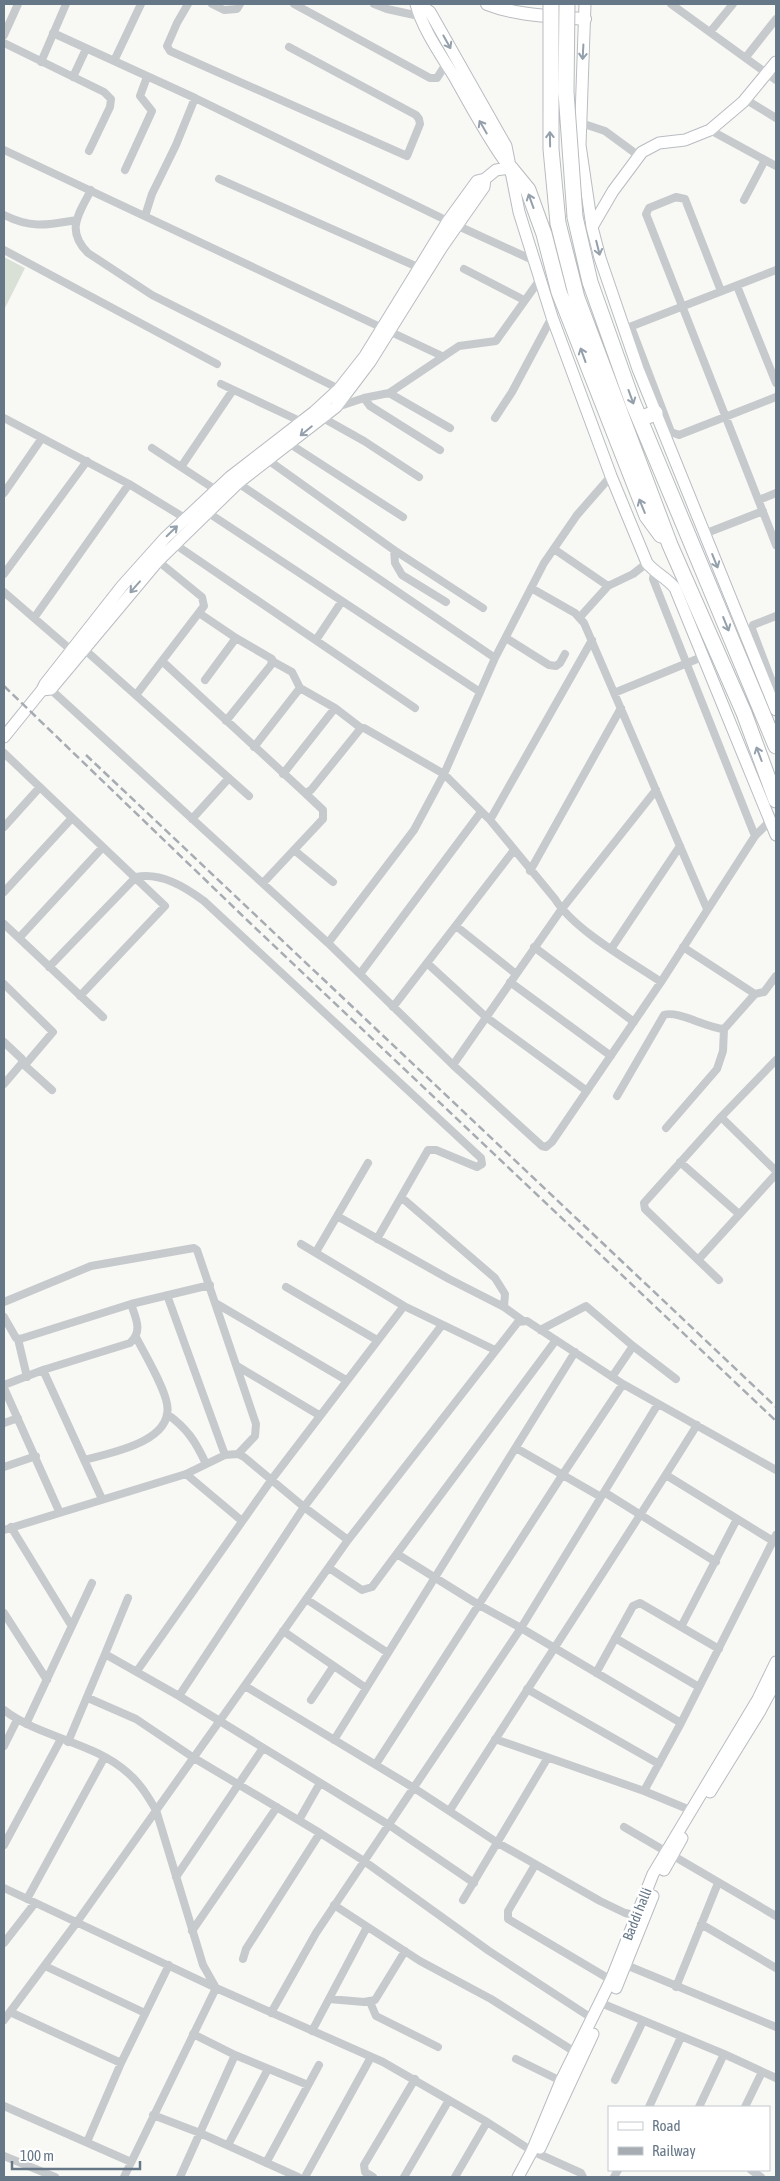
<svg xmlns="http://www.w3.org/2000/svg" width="780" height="2181" viewBox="0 0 780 2181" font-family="'Asap Condensed',sans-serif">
<rect width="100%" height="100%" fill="#f8f8f5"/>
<path fill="#d9e0d6" d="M 4,257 L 25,268 L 4,310 Z"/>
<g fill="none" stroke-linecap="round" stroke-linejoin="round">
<defs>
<path id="secondary" d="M 416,4 C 423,30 441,55 455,78 C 472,108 488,139 509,167
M 419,4 L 430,12 L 506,146 L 519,212 L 552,317 L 611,476 L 647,563 C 655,573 667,578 675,588 L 776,835
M 585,4 L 580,145 L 592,227 L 600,258 L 638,369 L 776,710
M 592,227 L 613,191 L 642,152 L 659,143 L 685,140 L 710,130 L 743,102 L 776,62
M 42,690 L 51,689 L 158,561 L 238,483 L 336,407 L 370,362 L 442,247 L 484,187 L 485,179
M 4,737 L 42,690 L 45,684 L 122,586 L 165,538 L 230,477 L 314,412 L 339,389 L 365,356 L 448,221 L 477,181 L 485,179 L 496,170 L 510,168
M 710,1792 L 760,1711 L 776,1681
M 664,1870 L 682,1838
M 616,1988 L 653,1896
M 540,2148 L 593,2034
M 518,2177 L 532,2151 L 561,2081 L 611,1980 L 653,1874 L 758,1699 L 776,1662"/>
<path id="primary" d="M 487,4 C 517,16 553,16 585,19"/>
<path id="highway" d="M 510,168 L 528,190 L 544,234 L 559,292 L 647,516 L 661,535
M 575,217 L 590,282 L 633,403 L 776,746
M 558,223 L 577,298 L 670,545 L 744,713 L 776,800
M 640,419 L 655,413"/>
</defs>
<use href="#secondary" stroke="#b8bdc2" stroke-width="13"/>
<use href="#primary" stroke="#b9bdc1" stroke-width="14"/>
<use href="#highway" stroke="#b8bcbf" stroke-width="17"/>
<path stroke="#c6cacd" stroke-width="8" d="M 188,4 L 177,23 L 167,46 L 170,51 L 407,156 L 420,124 L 419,119 L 416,115 L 289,47
M 212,4 L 224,10 L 237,9 L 240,4
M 294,4 L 430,78 L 437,78 L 446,64
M 374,4 L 387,9 L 419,16
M 671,4 L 776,80
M 710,32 L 733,4
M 53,33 L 195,98 L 456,225 L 535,261
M 4,35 L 18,4
M 4,43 L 104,92 L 111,99 L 110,107 L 89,151
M 746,57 L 776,19
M 114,61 L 141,4
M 41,62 L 66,4
M 73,77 L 86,49
M 745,99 L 776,118
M 581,123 L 605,131 L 639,156
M 710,130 L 776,166
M 4,150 L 442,356
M 125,170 L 152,111 L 140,96 L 147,77
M 219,179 L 420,268
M 91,190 C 79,214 65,230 88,253 L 152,295 L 339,389
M 744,200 L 765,160
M 4,215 C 32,229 47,225 77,220
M 145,216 L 152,194 L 176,145 L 195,98
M 4,250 L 217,364
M 464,269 L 524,300
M 737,286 L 776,383
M 721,291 L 685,199 L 676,197 L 649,208 L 646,214 L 776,545
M 631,327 L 671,432 L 679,435 L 776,397
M 627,328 L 776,270
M 221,384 L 302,422
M 389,393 L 450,428
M 364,398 L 370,406 L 440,450
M 337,407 L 364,398 L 389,393 L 459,346 L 496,341 L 541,278
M 4,418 L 129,484 L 188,520
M 323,418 L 364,441 L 419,477
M 495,418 L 512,392 L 552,317
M 286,440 L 290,444 L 403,517
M 152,448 L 216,490
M 268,460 L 394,550 L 483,608
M 181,467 L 233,390
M 238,483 L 495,658
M 4,493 L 42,438
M 759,500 L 776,493
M 207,512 L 480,692
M 704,534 L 763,511
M 176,545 L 415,708
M 554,549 L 608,586
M 394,550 L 395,563 L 402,575 L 446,602
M 654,572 L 653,579 L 755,836
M 4,574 L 87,461
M 531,588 L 575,613 L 584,623 L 707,909
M 4,592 L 71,650
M 199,613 L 236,638 L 272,659 L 271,665 L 226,721
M 776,616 L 753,625 L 752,629 L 776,692
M 580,617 L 608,586 L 633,574 L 647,563
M 34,618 L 129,484
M 506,638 L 549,665 L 556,666 L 560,663 L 565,654
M 316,640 L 342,601
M 84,649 L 249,796
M 162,661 L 305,793 L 311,790 L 361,728 L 364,728 L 444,774 L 490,820 L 555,899 C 574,930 630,961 661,982
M 272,661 L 292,672 L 300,688 L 335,708 L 361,728
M 205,680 L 236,638
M 48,687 L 328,943 L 453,1065 L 542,1146 L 546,1147 L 552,1142 L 661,982 L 755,836 L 770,821
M 614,693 L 702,657
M 136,695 L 204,606 L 202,597 L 158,561
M 254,747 L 300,688
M 4,753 L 165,906 L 80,996
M 283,774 L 335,708
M 192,819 L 229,778
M 490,820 L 592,640
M 4,827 L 40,787
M 294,850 L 333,882
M 530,871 L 621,708
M 263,883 L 323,819 L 323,810 L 305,793
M 4,892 L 72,818
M 4,924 L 103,1017
M 456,926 L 516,974
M 19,938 L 103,847
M 328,943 L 414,830 L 444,774 L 495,658 L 544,563 L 577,515 L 611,476
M 534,947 L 634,1022
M 683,947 L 755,994 L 764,992 L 776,976
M 611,949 L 680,846
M 427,963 L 486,1017 L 587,1091
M 49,967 L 136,877 C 161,872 185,887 204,901 L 481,1158 L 482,1164 L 477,1167 L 436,1150 L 428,1150 L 377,1239
M 360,974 L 481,812
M 510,982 L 611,1056
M 4,984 L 53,1032 L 25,1065
M 393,1007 L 514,850
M 4,1042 L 22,1059 L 22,1063 L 4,1084
M 22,1063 L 52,1090
M 453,1065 L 561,910 L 656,790
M 617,1096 L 664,1015 C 677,1010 707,1028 724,1029 L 755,994
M 721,1117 L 776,1171
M 666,1128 L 717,1069 L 723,1051 L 724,1029
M 680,1162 L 739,1214
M 401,1197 L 495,1278 L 505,1294 L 504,1307
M 337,1216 L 449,1279 L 504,1307 L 522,1320
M 301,1244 L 404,1306 L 495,1350
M 316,1252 L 368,1163
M 698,1260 L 776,1174
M 719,1280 L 645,1209 L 644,1203 L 721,1117 L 776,1060
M 286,1287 L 377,1340
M 167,1295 L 225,1455
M 4,1302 L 91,1266 L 194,1248 L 197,1250 L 256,1424 L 255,1436 L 238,1454
M 217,1304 L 346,1380
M 4,1317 L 16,1338 L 20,1339 L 131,1304 L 210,1285
M 540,1330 L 586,1306 L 633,1346 L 676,1379
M 18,1339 L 27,1377
M 237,1366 L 319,1415
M 43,1370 L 102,1499
M 612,1377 L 633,1346
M 4,1385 L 43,1370 L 130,1343 C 143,1331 136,1319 131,1304
M 4,1388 L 59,1511
M 167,1414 C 187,1428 196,1442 206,1464
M 4,1423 L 18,1418
M 516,1448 L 601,1497
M 84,1460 C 110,1453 174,1442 167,1404 C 164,1386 145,1355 136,1337
M 4,1467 L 36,1456
M 186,1474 L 242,1521
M 666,1475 L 773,1541
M 604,1492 L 716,1562
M 11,1527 L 71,1625
M 4,1530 L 186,1474 L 225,1455 L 238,1454 L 244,1457 L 304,1507 L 348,1540
M 397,1554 L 479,1605 L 521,1628 L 681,1723
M 329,1568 L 362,1590 L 372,1587 L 556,1340
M 306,1599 L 388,1653
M 4,1613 L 47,1680
M 681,1627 L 737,1519
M 283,1631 L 366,1688
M 615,1638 L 699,1687
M 105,1654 L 128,1598
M 137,1671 L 272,1479 L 404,1306
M 596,1673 L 633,1606 L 640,1603 L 719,1649
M 245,1686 L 414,1788 L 498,1843 L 600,1901 L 625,1913 L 639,1916
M 527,1689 L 659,1764
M 179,1696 L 304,1507 L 442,1325
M 88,1698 L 136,1719 L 194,1758 L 320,1833 L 364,1861 L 489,1951 L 593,2019
M 311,1700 L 333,1667
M 4,1710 C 40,1738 94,1742 128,1773 C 140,1783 148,1797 156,1810 L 203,1965 L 216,1988 L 383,2062 L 487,2122 L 532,2151 L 581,2173 L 583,2177
M 26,1724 L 92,1583
M 495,1739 L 644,1791 L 690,1810
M 334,1740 L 575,1352
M 68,1742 L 105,1654 L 179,1696 L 389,1825 L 474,1883
M 4,1746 L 17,1720
M 376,1764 L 563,1474 L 623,1384
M 644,1791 L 681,1723 L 776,1535
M 450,1810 C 532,1681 616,1555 697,1425
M 299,1820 L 320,1783
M 624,1827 L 776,1916
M 4,1845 L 61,1739
M 535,1865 L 508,1911 L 508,1919 L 611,1980
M 176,1877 L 263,1748
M 4,1888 L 216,1988 L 124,2177
M 27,1899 L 104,1758
M 463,1900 L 547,1759
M 334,1905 L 420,1961 L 491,1999 L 575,2052
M 701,1924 L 776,1968
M 192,1931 L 277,1807
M 4,1943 L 35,1903
M 243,1959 L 246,1949 L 320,1833
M 626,1965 L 776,2027
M 45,1966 L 145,2013
M 676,1987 L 718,1883
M 329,1999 L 364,2002 L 375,2000 L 405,1951
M 370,2002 L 376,2016 L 438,2047
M 601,2003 L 724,2054 L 776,2078
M 10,2012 L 121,2063
M 271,2013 L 316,1933 L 521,1628 L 658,1404
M 4,2020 L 77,1922 L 348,1540 L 518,1322 L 527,1321 L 623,1384 L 776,1470
M 312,2031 L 367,1927
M 193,2034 L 235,2055 L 308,2085
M 516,2059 L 561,2081
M 615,2080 L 643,2021
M 4,2106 L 131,2162
M 649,2107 L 681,2037
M 699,2107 L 724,2054
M 745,2107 L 762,2072
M 153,2115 L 200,2133 L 298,2177
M 87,2142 L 121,2063 L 169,1965
M 228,2145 L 268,2069
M 4,2156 L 55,2177
M 266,2163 L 319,2065
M 751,2170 L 761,2177
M 180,2177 L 235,2055
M 305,2177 L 371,2057
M 373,2177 L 365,2172 L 364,2165 L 415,2079
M 404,2177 L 449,2100
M 455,2177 L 487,2122
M 614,2177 L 618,2170"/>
<use href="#secondary" stroke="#fff" stroke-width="11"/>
<use href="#primary" stroke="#fff" stroke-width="12"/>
<use href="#highway" stroke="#fff" stroke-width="15"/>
<path stroke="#a6acb2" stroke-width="2.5" stroke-dasharray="8 4" stroke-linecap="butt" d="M 4,686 L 248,921 L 776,1421
M 86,755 L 776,1407"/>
<defs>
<path id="highway-bridge" d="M 551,4 L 551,149 L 558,223
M 567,4 L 566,92 L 575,217"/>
</defs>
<use href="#highway-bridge" stroke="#b8bcbf" stroke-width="17" stroke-linecap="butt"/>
<use href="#highway-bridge" stroke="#fff" stroke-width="15"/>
</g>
<defs><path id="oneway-shaft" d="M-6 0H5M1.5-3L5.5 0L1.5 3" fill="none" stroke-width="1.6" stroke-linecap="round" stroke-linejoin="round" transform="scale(1.25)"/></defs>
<g stroke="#94a0ab">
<use href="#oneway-shaft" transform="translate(447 42) rotate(61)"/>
<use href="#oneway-shaft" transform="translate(583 52) rotate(93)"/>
<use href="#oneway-shaft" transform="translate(483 127) rotate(-120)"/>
<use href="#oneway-shaft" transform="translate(550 139) rotate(-91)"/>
<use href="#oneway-shaft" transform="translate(531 201) rotate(-110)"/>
<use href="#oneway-shaft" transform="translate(598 248) rotate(76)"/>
<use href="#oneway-shaft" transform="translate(583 355) rotate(-110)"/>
<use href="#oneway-shaft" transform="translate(631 397) rotate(70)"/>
<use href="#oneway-shaft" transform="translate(306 431) rotate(141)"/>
<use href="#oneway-shaft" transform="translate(642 506) rotate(-112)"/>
<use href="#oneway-shaft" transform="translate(172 531) rotate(-44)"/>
<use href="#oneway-shaft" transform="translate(715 561) rotate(68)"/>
<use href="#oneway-shaft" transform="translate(135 587) rotate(131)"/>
<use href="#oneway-shaft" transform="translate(726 624) rotate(68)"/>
<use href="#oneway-shaft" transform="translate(759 754) rotate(-111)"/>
</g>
<g text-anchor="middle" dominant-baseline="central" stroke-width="5" stroke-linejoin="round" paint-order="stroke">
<g font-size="14" fill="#667787" stroke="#fff">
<text transform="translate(637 1914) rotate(-68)">Baddi halli</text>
</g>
</g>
<rect width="780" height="2181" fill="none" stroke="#667787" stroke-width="10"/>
<rect x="608" y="2106" width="162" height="65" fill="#ffffff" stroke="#c2c9cf"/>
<rect x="618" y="2122" width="25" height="8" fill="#ffffff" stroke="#c2c9cf"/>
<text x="652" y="2131" font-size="15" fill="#667787">Road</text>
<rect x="618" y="2147" width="25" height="8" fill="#a6acb2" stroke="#c2c9cf"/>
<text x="652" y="2156" font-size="15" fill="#667787">Railway</text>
<path d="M12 2161v8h128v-8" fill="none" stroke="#667787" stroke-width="2.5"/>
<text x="20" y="2161" font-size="15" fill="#667787" stroke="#ffffff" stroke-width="4" paint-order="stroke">100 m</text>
</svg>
